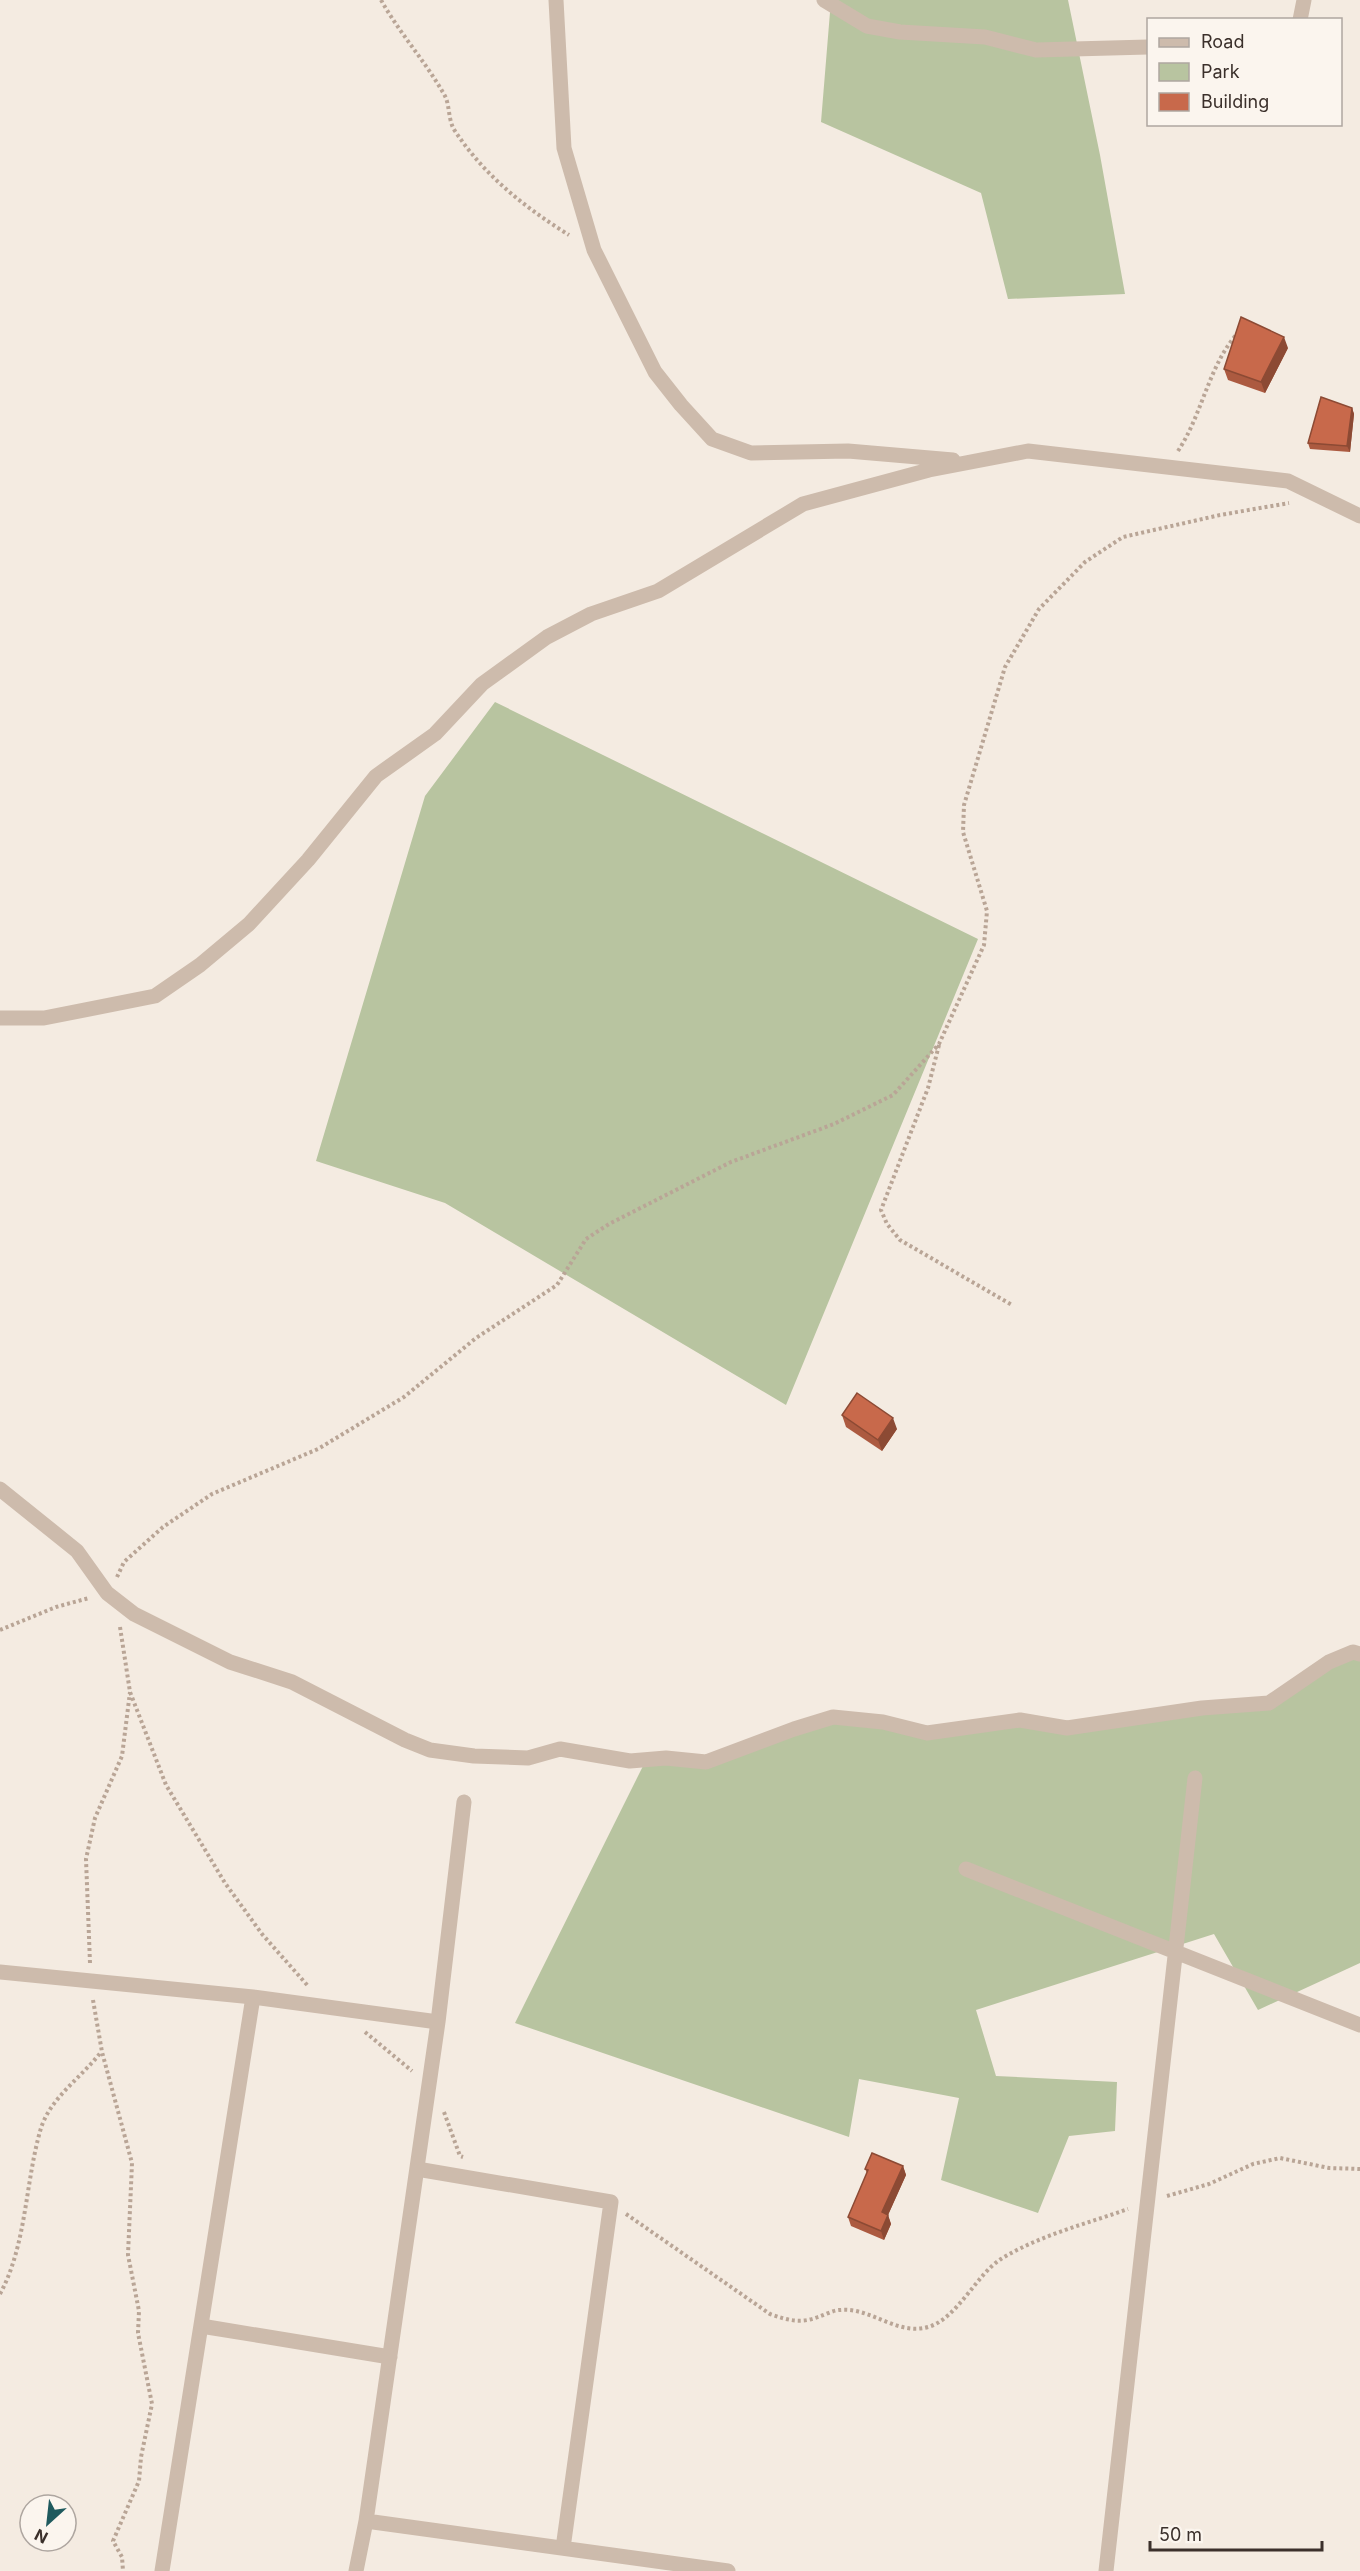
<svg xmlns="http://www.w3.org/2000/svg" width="1360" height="2571" viewBox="0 0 1360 2571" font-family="Inter,sans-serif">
<rect width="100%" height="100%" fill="#f4ebe1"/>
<path fill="#b8c4a0" d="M 831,0 L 1068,0 L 1100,155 L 1125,294 L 1008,299 L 981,193 L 821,122 Z
M 495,702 L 978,939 L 786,1405 L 445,1203 L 316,1161 L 425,796 Z
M 1360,1654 L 1360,1963 L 1258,2010 L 1214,1934 L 976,2010 L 996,2076 L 1117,2082 L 1115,2131 L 1069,2136 L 1038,2213 L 941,2180 L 959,2098 L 859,2079 L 849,2137 L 515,2023 L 646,1760 L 706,1762 L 833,1717 L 927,1733 L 1020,1720 L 1067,1728 L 1269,1703 L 1329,1662 Z"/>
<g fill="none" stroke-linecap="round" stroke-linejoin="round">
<path stroke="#b9a596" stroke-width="4" stroke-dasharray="3 3" stroke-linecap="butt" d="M 381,0 C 400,34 426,62 445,96 C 450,106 448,121 455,131 C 484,175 524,207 569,235
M 1178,451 C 1202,415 1208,368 1236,335
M 939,1045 L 928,1088 L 881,1210 L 887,1224 L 900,1240 L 1012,1305
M 117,1577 L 124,1562 L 163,1527 L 212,1494 L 318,1449 L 404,1397 L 476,1338 L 557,1285 L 586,1239 L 609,1224 L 731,1162 L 834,1124 L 893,1095 L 939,1044 L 984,945 L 987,911 L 963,832 L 964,805 L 1005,667 L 1039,609 L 1085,562 L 1123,537 L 1220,515 L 1289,503
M 120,1627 L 130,1692 L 166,1785 L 225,1883 L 262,1934 L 308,1986
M 0,1630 L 56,1607 L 89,1598
M 90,1963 L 86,1859 L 95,1818 L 122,1756 L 130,1692
M 93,2000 L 102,2052 L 132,2163 L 128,2255 L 139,2311 L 138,2333 L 152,2404 L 141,2457 L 139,2481 L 113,2541 L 122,2557 L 123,2571
M 365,2032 L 412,2071
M 444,2112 L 460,2156 L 463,2157
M 1167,2196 L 1209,2184 L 1253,2164 L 1280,2158 L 1329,2168 L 1360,2169
M 626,2214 L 770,2314 C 787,2320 800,2324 818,2317 C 825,2315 833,2310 840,2310 C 871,2307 897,2336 928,2327 C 957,2319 976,2275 1001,2259 C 1040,2235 1086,2224 1128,2209
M 0,2294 C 27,2244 25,2182 41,2128 C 51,2097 82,2077 101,2052"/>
<path stroke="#cdbbac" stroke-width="15" d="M 556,0 L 564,148 L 594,250 L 655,372 L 681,405 L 712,439 L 751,453 L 848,451 L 953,460
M 824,0 L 867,26 L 900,32 L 985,37 L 1036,50 L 1148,47
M 1300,20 L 1304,0
M 0,1018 L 44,1018 L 155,996 L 200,965 L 249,924 L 308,860 L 376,776 L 435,734 L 482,684 L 547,637 L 591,614 L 658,591 L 803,504 L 929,470 L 1028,451 L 1288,481 L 1360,516
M 0,1489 L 77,1551 L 107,1593 L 134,1614 L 230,1662 L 292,1682 L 405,1740 L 430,1750 L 474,1756 L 528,1758 L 560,1749 L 630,1761 L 666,1758 L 706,1762 L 794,1729 L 833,1717 L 883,1722 L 927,1733 L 1020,1720 L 1067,1728 L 1202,1708 L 1269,1703 L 1329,1662 L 1353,1652 L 1360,1654
M 966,1869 L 1360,2025
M 0,1972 L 253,1997 L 438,2022
M 417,2169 L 611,2202 L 563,2548
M 201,2326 L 390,2357
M 366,2521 L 728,2571
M 162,2571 L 253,1997
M 356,2571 L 366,2521 L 438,2022 L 464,1802
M 1106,2571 L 1195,1778"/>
</g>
<path fill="#ac5a40" d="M 1288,348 L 1265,393 L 1228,380 L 1224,369 Z
M 1352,408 L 1354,414 L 1350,452 L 1310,449 L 1308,443 Z
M 842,1415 L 897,1429 L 882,1451 L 846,1427 Z
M 903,2166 L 906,2175 L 888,2215 L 891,2224 L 884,2240 L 851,2226 L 848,2217 L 867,2173 L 865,2169 Z"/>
<path fill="#8c4a34" d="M 1284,337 L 1288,348 L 1265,393 L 1261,382 Z
M 1352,408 L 1354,414 L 1350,452 L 1347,446 Z
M 893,1418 L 897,1429 L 882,1451 L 878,1440 Z
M 903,2166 L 906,2175 L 888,2215 L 891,2224 L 884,2240 L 881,2231 L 882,2212 Z"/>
<path fill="#c8694b" stroke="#8c4a34" stroke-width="1.5" d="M 1241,317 L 1284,337 L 1261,382 L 1224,369 Z
M 1321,397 L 1352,408 L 1347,446 L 1308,443 Z
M 857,1393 L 893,1418 L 878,1440 L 842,1415 Z
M 872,2153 L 903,2166 L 882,2212 L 888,2215 L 881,2231 L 848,2217 L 868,2170 L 865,2169 Z"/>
<rect x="1147" y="18" width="195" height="108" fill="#fbf5ee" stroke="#aea6a0" stroke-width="1.5"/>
<rect x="1159" y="38" width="30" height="9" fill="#cdbbac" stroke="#aea6a0" stroke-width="1.5"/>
<text x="1201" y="48" font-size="18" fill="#3b302b">Road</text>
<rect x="1159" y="63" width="30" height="18" fill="#b8c4a0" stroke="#aea6a0" stroke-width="1.5"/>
<text x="1201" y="78" font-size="18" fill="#3b302b">Park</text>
<rect x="1159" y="93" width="30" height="18" fill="#c8694b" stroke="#aea6a0" stroke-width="1.5"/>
<text x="1201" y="108" font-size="18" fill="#3b302b">Building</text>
<g transform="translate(48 2523) rotate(207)"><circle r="28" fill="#fbf5ee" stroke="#aea6a0" stroke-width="1.5"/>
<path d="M0-4.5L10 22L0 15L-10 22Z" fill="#1f5a5e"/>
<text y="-9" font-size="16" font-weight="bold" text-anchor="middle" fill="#3b302b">N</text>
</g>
<path d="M1150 2541v9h172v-9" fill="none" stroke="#3b302b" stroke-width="3"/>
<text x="1159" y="2541" font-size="18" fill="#3b302b" stroke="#fbf5ee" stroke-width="4.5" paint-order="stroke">50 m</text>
</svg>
